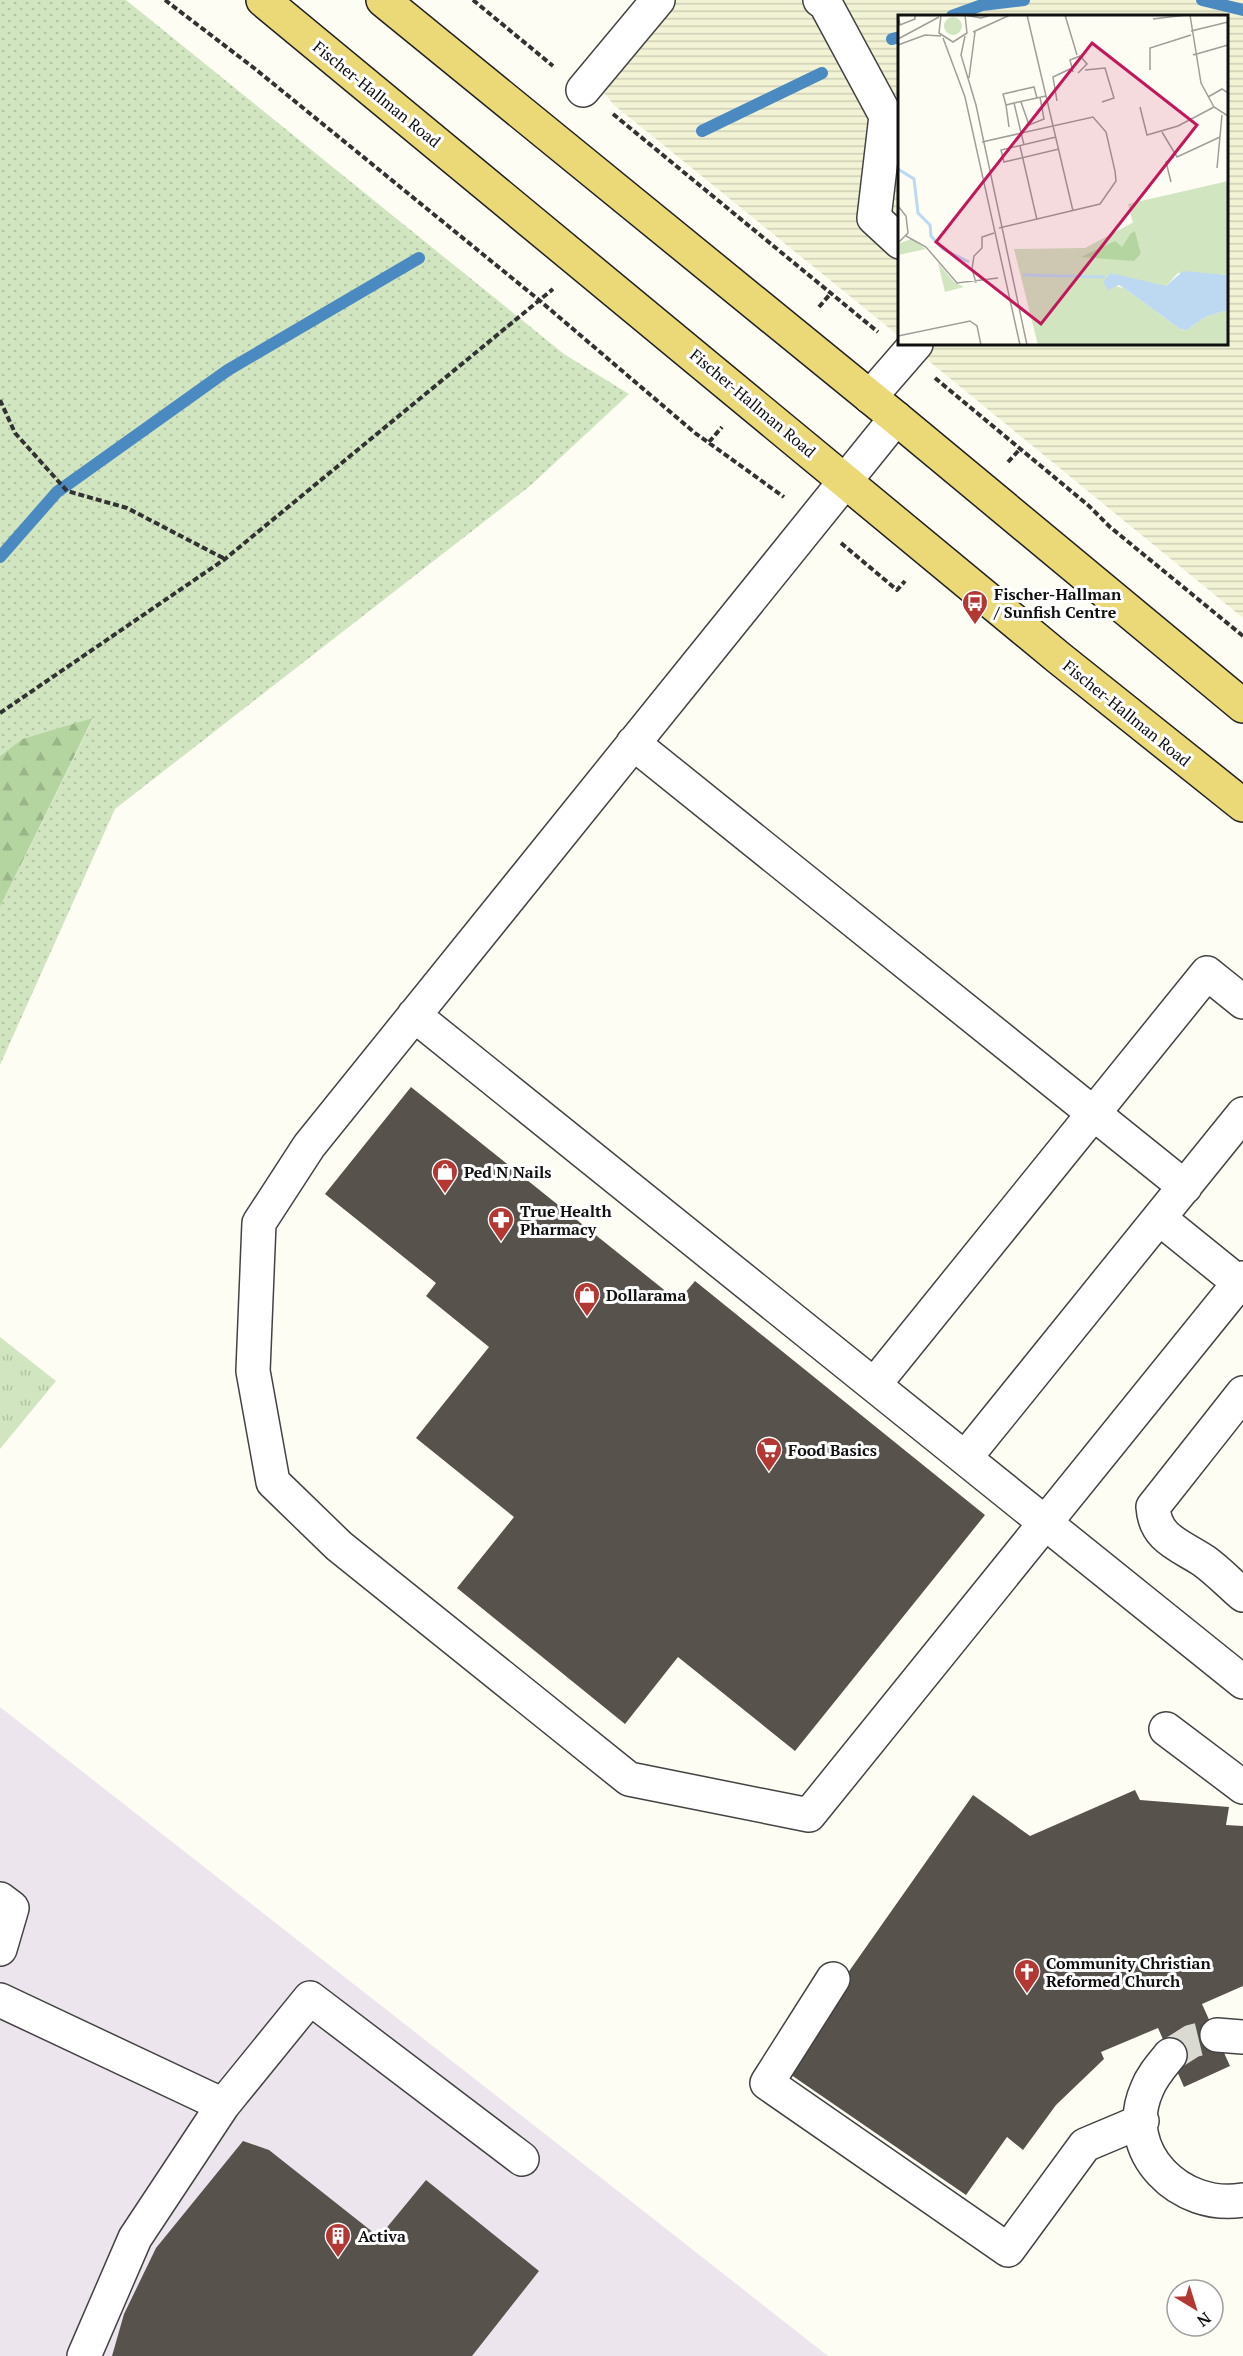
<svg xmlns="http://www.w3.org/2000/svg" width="1243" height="2356" viewBox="0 0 1243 2356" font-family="'PT Serif',serif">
<defs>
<pattern id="farmland-rules" width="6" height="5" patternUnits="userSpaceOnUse" patternTransform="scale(1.5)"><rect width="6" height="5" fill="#f2f2d5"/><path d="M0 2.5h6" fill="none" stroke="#ceceb6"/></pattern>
<pattern id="grass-dots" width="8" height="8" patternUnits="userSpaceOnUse" patternTransform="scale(1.5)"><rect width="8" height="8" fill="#d1e6c0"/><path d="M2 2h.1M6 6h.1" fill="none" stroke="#b2c4a4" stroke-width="1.8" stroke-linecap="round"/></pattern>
<pattern id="forest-firs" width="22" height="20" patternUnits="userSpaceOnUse" patternTransform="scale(1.5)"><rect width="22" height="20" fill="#b4d5a0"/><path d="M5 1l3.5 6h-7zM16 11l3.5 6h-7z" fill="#9ab689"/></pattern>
<pattern id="park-tufts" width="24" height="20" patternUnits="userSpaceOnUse" patternTransform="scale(1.5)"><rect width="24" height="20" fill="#d1e6c0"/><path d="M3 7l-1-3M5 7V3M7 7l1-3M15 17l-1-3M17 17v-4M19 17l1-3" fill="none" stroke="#b2c4a4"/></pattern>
</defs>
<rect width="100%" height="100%" fill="#fefdf4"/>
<path fill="#ede5ed" d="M 0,1707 L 646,2213 L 828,2356 L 0,2356 Z"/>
<path fill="url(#farmland-rules)" d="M 671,0 L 1243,0 L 1243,618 L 908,344 L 1226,344 L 1226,16 L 900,16 L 899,336 L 614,105 L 604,93 L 608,82 Z"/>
<path fill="url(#grass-dots)" d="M 0,0 L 126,0 L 564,354 L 629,394 L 530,486 L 115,809 L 0,1065 L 0,907 L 93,719 L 22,739 L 0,756 Z"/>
<path fill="url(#forest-firs)" d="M 93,718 L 0,907 L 0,756 L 22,739 Z"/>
<path fill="url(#park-tufts)" d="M 0,1337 L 56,1381 L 0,1449 Z"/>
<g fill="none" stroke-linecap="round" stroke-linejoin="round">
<path stroke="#4b89c1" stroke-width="12" d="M 1202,0 L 1243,10
M 952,16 L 982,5 L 1024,0
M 892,39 L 900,37
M 702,131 L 822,73
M 0,557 L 57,492 L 228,370 L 419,258"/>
</g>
<path fill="#58524d" d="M 411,1087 L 678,1301 L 695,1281 L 985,1515 L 795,1751 L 678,1657 L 625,1724 L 457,1588 L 514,1517 L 416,1438 L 489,1347 L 426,1296 L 436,1283 L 325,1194 Z
M 1135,1790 L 1140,1800 L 1229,1807 L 1226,1825 L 1243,1826 L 1243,1986 L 1202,2004 L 1230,2066 L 1184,2087 L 1158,2028 L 1101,2052 L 1104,2059 L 1056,2105 L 1023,2150 L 1007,2137 L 966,2195 L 781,2068 L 973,1795 L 1030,1836 Z
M 243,2141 L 269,2150 L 379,2237 L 426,2180 L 539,2271 L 472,2356 L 112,2356 L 124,2314 L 156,2248 Z"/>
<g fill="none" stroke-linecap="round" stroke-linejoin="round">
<path stroke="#dad9d2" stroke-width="33" stroke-dasharray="33 16" stroke-linecap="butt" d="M 1170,2055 L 1192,2041 L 1217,2035"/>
<defs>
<path id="minor" d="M 820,0 L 825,3 L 886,116 L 874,218 L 900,242
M 583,90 L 658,0
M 870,397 L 916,344
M 896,418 L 309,1146 L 259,1223 L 253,1371 L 273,1482 L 339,1546 L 629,1779 L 809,1815 L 1243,1278
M 633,743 L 1185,1187
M 414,1015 L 1243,1682
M 1159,1218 L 1243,1286
M 874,1385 L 1207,973 L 1243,1002
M 1243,1393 L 1153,1507 C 1155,1539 1180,1545 1204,1561 C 1218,1571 1230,1584 1243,1595
M 965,1458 L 1243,1114
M 1166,1729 L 1243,1787
M 0,1899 L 12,1908 L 0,1949
M 833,1979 L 767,2083 L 1008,2250 L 1085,2145 L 1142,2121
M 0,2000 L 223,2105
M 1217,2035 L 1243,2037
M 1170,2055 C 1161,2066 1152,2076 1147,2089 C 1119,2152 1181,2211 1243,2200
M 84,2356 L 135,2238 L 223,2105 L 310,1998 L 522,2159"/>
<path id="major" d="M 263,0 L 1059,658 L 1243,805
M 383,0 L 896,418 L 1243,706"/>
</defs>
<use href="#minor" stroke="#434343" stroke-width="36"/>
<use href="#major" stroke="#212121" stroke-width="36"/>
<path stroke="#323232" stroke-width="4" stroke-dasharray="6 3" stroke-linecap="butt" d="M 165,0 L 254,68 L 539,300 L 695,433 L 784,497
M 473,0 L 553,66
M 613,114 L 878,332
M 819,307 L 831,293
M 935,378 L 1089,506 L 1110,527 L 1243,636
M 0,400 L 15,433 L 67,491 L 127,508 L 225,559
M 709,442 L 722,427
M 1008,462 L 1021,448
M 841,543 L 897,590 L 905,581
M 0,713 L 225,559 L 553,289"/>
<use href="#minor" stroke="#fff" stroke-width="33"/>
<use href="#major" stroke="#ebd876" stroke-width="33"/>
</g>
<defs>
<symbol id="bus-pin" viewBox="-11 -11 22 30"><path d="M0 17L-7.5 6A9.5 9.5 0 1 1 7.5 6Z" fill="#b33834" stroke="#fff"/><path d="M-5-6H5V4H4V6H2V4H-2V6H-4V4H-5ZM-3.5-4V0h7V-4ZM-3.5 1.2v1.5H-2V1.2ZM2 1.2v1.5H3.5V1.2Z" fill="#fff"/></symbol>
<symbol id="shop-pin" viewBox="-11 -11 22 30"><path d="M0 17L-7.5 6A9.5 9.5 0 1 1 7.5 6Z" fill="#b33834" stroke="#fff"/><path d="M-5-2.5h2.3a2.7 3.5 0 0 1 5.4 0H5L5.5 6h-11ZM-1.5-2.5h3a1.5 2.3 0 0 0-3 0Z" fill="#fff"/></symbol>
<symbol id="pharmacy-pin" viewBox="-11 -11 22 30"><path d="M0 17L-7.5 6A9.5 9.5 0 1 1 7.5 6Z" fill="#b33834" stroke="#fff"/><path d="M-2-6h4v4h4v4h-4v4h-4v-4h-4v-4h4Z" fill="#fff"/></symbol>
<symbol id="supermarket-pin" viewBox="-11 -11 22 30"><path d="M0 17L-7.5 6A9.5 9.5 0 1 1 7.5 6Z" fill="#b33834" stroke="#fff"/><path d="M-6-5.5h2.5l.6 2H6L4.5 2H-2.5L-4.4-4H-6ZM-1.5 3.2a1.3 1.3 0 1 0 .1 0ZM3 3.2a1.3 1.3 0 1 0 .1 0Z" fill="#fff"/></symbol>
<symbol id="church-pin" viewBox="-11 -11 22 30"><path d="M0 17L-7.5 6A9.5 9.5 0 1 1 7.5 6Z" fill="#b33834" stroke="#fff"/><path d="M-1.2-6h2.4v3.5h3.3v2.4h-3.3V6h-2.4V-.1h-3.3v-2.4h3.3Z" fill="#fff"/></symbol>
<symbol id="building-pin" viewBox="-11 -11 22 30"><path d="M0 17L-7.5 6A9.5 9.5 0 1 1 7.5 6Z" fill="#b33834" stroke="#fff"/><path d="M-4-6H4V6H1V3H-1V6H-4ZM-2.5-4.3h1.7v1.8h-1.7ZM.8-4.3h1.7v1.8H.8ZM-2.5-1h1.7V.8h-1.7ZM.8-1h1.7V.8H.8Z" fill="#fff"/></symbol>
</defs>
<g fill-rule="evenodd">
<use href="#bus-pin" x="960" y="588" width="30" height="40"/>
<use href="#shop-pin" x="430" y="1157" width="30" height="40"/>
<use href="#pharmacy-pin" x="486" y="1205" width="30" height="40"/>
<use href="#shop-pin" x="572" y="1280" width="30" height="40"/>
<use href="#supermarket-pin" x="754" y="1435" width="30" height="40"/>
<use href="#church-pin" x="1012" y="1957" width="30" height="40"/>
<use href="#building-pin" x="323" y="2221" width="30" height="40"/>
</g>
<g text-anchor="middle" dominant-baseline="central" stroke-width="6" stroke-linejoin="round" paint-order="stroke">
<g font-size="16" fill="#101010" stroke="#fff">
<text transform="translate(377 94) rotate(39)">Fischer-Hallman Road</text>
<text transform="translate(753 403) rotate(40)">Fischer-Hallman Road</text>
<text transform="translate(1127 713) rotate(39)">Fischer-Hallman Road</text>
</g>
<g font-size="16" font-weight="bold" fill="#101010" stroke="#fff" text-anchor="start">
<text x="994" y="594">Fischer-Hallman<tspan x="994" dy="18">/ Sunfish Centre</tspan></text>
<text x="464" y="1172">Ped N Nails</text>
<text x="520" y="1211">True Health<tspan x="520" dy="18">Pharmacy</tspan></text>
<text x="606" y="1295">Dollarama</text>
<text x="788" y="1450">Food Basics</text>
<text x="1046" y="1963">Community Christian<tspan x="1046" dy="18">Reformed Church</tspan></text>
<text x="358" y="2236">Activa</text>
</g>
</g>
<g transform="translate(898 15)">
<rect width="330" height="330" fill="#fefdf4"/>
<path d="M46 11a9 9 0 1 1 18 0a9 9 0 1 1-18 0ZM 234,208 L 255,209 L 330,248 L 330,260 L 306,256 L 280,258 L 268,271 L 259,272 L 213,258 L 217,271 L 226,273 L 282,314 L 289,315 L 307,302 L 330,295 L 330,330 L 140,330 L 116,234 L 187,233 ZM 13,224 L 28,234 L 0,240 L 0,229 ZM 40,248 L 56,267 L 66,272 L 47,277 Z" fill="#d1e6c0"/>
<path d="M 245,213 L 250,231 L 236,246 L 183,242 L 217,226 L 224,232 L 233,218 Z" fill="#b4d5a0"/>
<path d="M 330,166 L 330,260 L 247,255 L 230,189 Z" fill="#d1e6c0"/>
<path d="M 285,256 L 330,260 L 330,295 L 307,302 L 289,315 L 282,314 L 226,273 L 221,270 L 210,275 L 205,267 L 213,258 L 268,271 Z" fill="#bdd9f1"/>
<path fill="none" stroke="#bdd9f1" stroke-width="3" d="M 0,154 L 16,164 L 20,198 L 32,210 L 33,221 L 45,234 L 71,247M 125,260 L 207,262"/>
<path fill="none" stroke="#9f9e99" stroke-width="1.5" d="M 43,0 L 41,18 L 55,27 L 69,18 L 67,0M 67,0 L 83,3 L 93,0M 129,0 L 175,196M 167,0 L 179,40M 292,0 L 303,68 L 316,92 L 330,101M 0,1 L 2,10 L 17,4 L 17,0M 255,4 L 288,0M 293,16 L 330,7M 75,17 L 112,0M 67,21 L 63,40 L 78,90 L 129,330M 45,23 L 67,82 L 122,330M 0,24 L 41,2M 0,30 L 27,20 L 43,21M 295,40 L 330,30M 187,55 L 207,53 L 216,83 L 204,87M 252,55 L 252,33 L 293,20M 175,57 L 172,45 L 182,41 L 189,49 L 180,58M 71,63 L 77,17M 310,82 L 324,74 L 330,78M 159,86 L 155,62 L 172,54M 123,87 L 131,110 L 146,104 L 142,82M 116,88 L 108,90 L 105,79 L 136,72 L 139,83M 108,90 L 111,112M 242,92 L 249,120 L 280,111 L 316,92M 264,117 L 279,142 L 322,122M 158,122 L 103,135 L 106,147 L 161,134M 84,127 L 195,102 L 208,117 L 217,156 L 218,166 L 202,189 L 101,213M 126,130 L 116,88 L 148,81M 122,131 L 139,205M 319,153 L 324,100M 273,167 L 268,147 L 276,142M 0,191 L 8,201 L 10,218 L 0,228M 8,221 L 28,232 L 59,268 L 100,263M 78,268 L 74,254 L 76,241 L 84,233 L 84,222 L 96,218M 0,321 L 72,306 L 79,311 L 83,330"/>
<path fill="#c2185b" fill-opacity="0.15" stroke="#c2185b" stroke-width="3" d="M 194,28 L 299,110 L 143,309 L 38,227 Z"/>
<rect width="330" height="330" fill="none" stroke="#101010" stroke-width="3"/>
</g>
<g transform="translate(1195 2308) rotate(142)"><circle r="28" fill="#ffffff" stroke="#9f9f9f" stroke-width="1.5"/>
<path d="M0-4.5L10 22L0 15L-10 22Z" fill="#b33834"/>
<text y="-9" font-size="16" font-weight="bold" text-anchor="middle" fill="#101010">N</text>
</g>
</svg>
